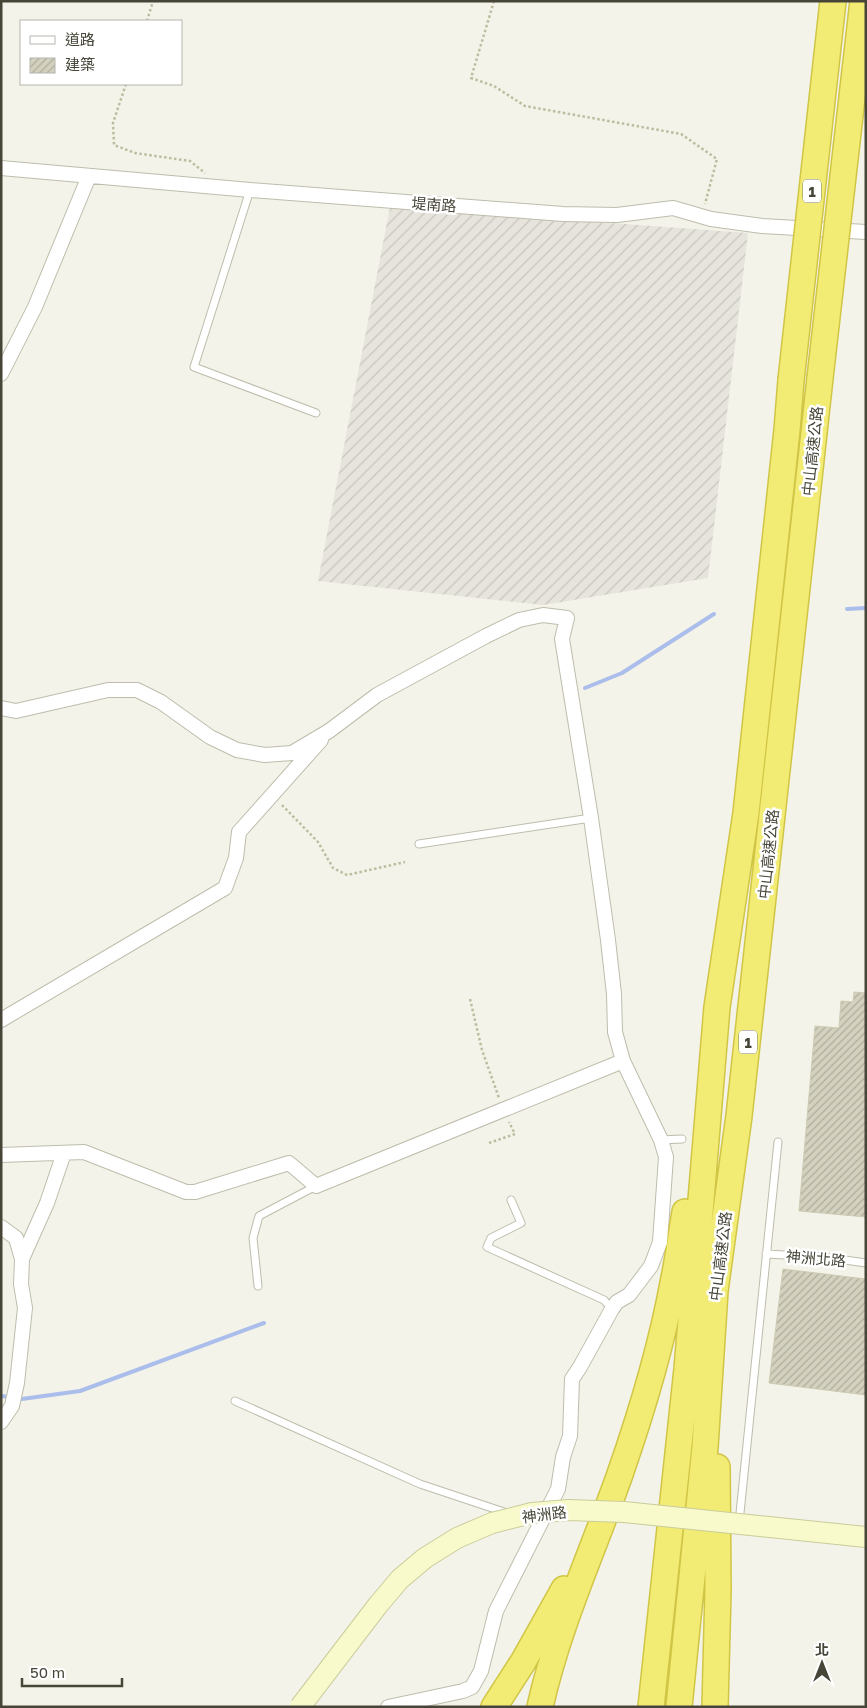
<svg xmlns="http://www.w3.org/2000/svg" width="867" height="1708" viewBox="0 0 867 1708" font-family="'Golos Text','Noto Sans TC',sans-serif">
<defs>
<pattern id="industrial-furrows" width="10" height="10" patternUnits="userSpaceOnUse" patternTransform="scale(1.25)"><rect width="10" height="10" fill="#e6e4dd"/><path d="M-1 1l2-2M0 10L10 0M9 11l2-2" fill="none" stroke="#c7c5be"/></pattern>
<pattern id="building-hatch" width="6" height="6" patternUnits="userSpaceOnUse" patternTransform="scale(1.25)"><rect width="6" height="6" fill="#d4d2bf"/><path d="M-1 1l2-2M0 6l6-6M5 7l2-2" fill="none" stroke="#aeac9c"/></pattern>
</defs>
<rect width="100%" height="100%" fill="#f3f3e9"/>
<path fill="url(#industrial-furrows)" d="M 390,207 L 748,233 L 708,578 L 543,605 L 318,581 Z"/>
<g fill="none" stroke-linecap="round" stroke-linejoin="round">
<path stroke="#abbeeb" stroke-width="4" d="M 847,609 L 866,608
M 585,688 L 622,673 L 714,614
M 1,1396 L 10,1397
M 17,1398 L 22,1399 L 80,1391 L 264,1323"/>
</g>
<path fill="url(#building-hatch)" stroke="#cecbb3" d="M 854,992 L 866,993 L 866,1217 L 799,1211 L 815,1026 L 839,1028 L 841,1001 L 853,1002 Z
M 783,1269 L 866,1279 L 866,1395 L 769,1383 Z"/>
<g fill="none" stroke-linecap="round" stroke-linejoin="round">
<defs>
<path id="lane" d="M 250,190 L 194,367 L 316,413
M 419,844 L 591,818
M 661,1140 L 682,1139
M 511,1200 L 521,1223 L 491,1238 L 487,1247 L 604,1300 L 612,1309
M 766,1254 L 824,1257 L 866,1263
M 258,1286 L 253,1238 L 259,1216 L 316,1186
M 235,1401 L 420,1484 L 507,1513
M 740,1513 L 778,1142"/>
<path id="street" d="M 1,168 L 250,190 L 563,214 L 617,215 L 673,208 L 711,219 L 762,226 L 866,232
M 1,374 L 35,307 L 89,176
M 1,708 L 16,711 L 108,690 L 137,690 L 161,702 L 210,737 L 237,750 L 265,755 L 292,753 L 329,731 L 377,695 L 486,636 L 519,620 L 543,615 L 567,618 L 562,639 L 591,818 L 608,940 L 614,994 L 615,1032 L 623,1061 L 661,1140 L 666,1157 L 660,1242 L 651,1266 L 629,1295 L 617,1302 L 612,1309 L 580,1367 L 572,1379 L 570,1436 L 563,1457 L 558,1489 L 496,1611 L 481,1671 L 472,1687 L 463,1691 L 388,1707
M 1,1020 L 225,888 L 236,858 L 239,832 L 321,740
M 1,1155 L 84,1152 L 186,1192 L 195,1192 L 289,1163 L 316,1186 L 623,1061
M 1,1227 L 16,1238 L 22,1259 L 21,1284 L 25,1308 L 17,1383 L 12,1406 L 1,1422
M 22,1259 L 47,1203 L 64,1153"/>
<path id="highway" d="M 494,1707 L 523,1662 L 564,1589
M 540,1707 C 558,1626 593,1551 620,1474 C 642,1411 661,1348 673,1283 C 678,1260 681,1236 685,1212
M 651,1707 L 687,1369 L 717,1007 L 746,813 L 787,430 L 791,380
M 679,1707 L 705,1447 L 715,1291 L 739,1116 L 820,378
M 715,1707 L 718,1590 L 717,1467"/>
</defs>
<use href="#lane" stroke="#bebdac" stroke-width="9"/>
<use href="#street" stroke="#bebdac" stroke-width="16"/>
<use href="#highway" stroke="#d1c545" stroke-width="28"/>
<path stroke="#bebc9f" stroke-width="2.5" stroke-dasharray="2.5 2.5" stroke-linecap="butt" d="M 494,1 L 471,78 L 494,86 L 525,106 L 681,134 L 717,159 L 705,204
M 147,21 L 153,1
M 126,84 L 113,123 L 114,145 L 135,153 L 190,161 L 205,173
M 282,805 L 318,842 L 333,868 L 347,875 L 405,862
M 470,999 L 482,1050 L 499,1098
M 489,1143 L 515,1134 L 509,1122"/>
<use href="#lane" stroke="#fff" stroke-width="7"/>
<use href="#street" stroke="#fff" stroke-width="14"/>
<use href="#highway" stroke="#f2ec75" stroke-width="25"/>
<defs>
<path id="secondary-bridge" d="M 300,1707 L 378,1605 L 400,1579 L 425,1558 L 457,1538 L 492,1523 L 532,1513 L 569,1510 L 624,1512 L 866,1537"/>
<path id="highway-bridge" d="M 820,378 L 863,1
M 791,380 L 833,1"/>
</defs>
<use href="#secondary-bridge" stroke="#cacc9a" stroke-width="22" stroke-linecap="butt"/>
<use href="#highway-bridge" stroke="#d1c545" stroke-width="28" stroke-linecap="butt"/>
<use href="#secondary-bridge" stroke="#f8facc" stroke-width="20"/>
<use href="#highway-bridge" stroke="#f2ec75" stroke-width="25"/>
</g>
<g text-anchor="middle" dominant-baseline="central" stroke-width="5" stroke-linejoin="round" paint-order="stroke">
<g fill="#fff" stroke="#7e7d74" stroke-width="1">
<rect x="803" y="179.5" width="18" height="23" rx="4"/>
<rect x="739" y="1030.5" width="18" height="23" rx="4"/>
</g>
<g font-size="14" font-weight="bold" fill="#464538">
<text x="812" y="191">1</text>
<text x="748" y="1042">1</text>
</g>
<g font-size="15" fill="#464538" stroke="#fff">
<text transform="translate(434 204) rotate(4)">堤南路</text>
<text transform="translate(812 451) rotate(-84)">中山高速公路</text>
<text transform="translate(768 854) rotate(-84)">中山高速公路</text>
<text transform="translate(720 1256) rotate(-83)">中山高速公路</text>
<text transform="translate(816 1258) rotate(5)">神洲北路</text>
<text transform="translate(544 1514) rotate(-7)">神洲路</text>
</g>
</g>
<rect width="867" height="1708" fill="none" stroke="#464538" stroke-width="5"/>
<rect x="20" y="20" width="162" height="65" fill="#ffffff" stroke="#b5b5af"/>
<rect x="30" y="36" width="25" height="8" fill="#ffffff" stroke="#b5b5af"/>
<text x="65" y="45" font-size="15" fill="#464538">道路</text>
<rect x="30" y="58" width="25" height="15" fill="url(#building-hatch)" stroke="#b5b5af"/>
<text x="65" y="70" font-size="15" fill="#464538">建築</text>
<g transform="translate(822 1663)" stroke="#ffffff" stroke-width="4" paint-order="stroke">
<path d="M0-4L9 19L0 12L-9 19Z" fill="#464538"/>
<text y="-8" font-size="14" font-weight="bold" text-anchor="middle" fill="#464538">北</text>
</g>
<path d="M22 1678v8h100v-8" fill="none" stroke="#464538" stroke-width="2.5"/>
<text x="30" y="1678" font-size="15" fill="#464538" stroke="#ffffff" stroke-width="4" paint-order="stroke">50 m</text>
</svg>
